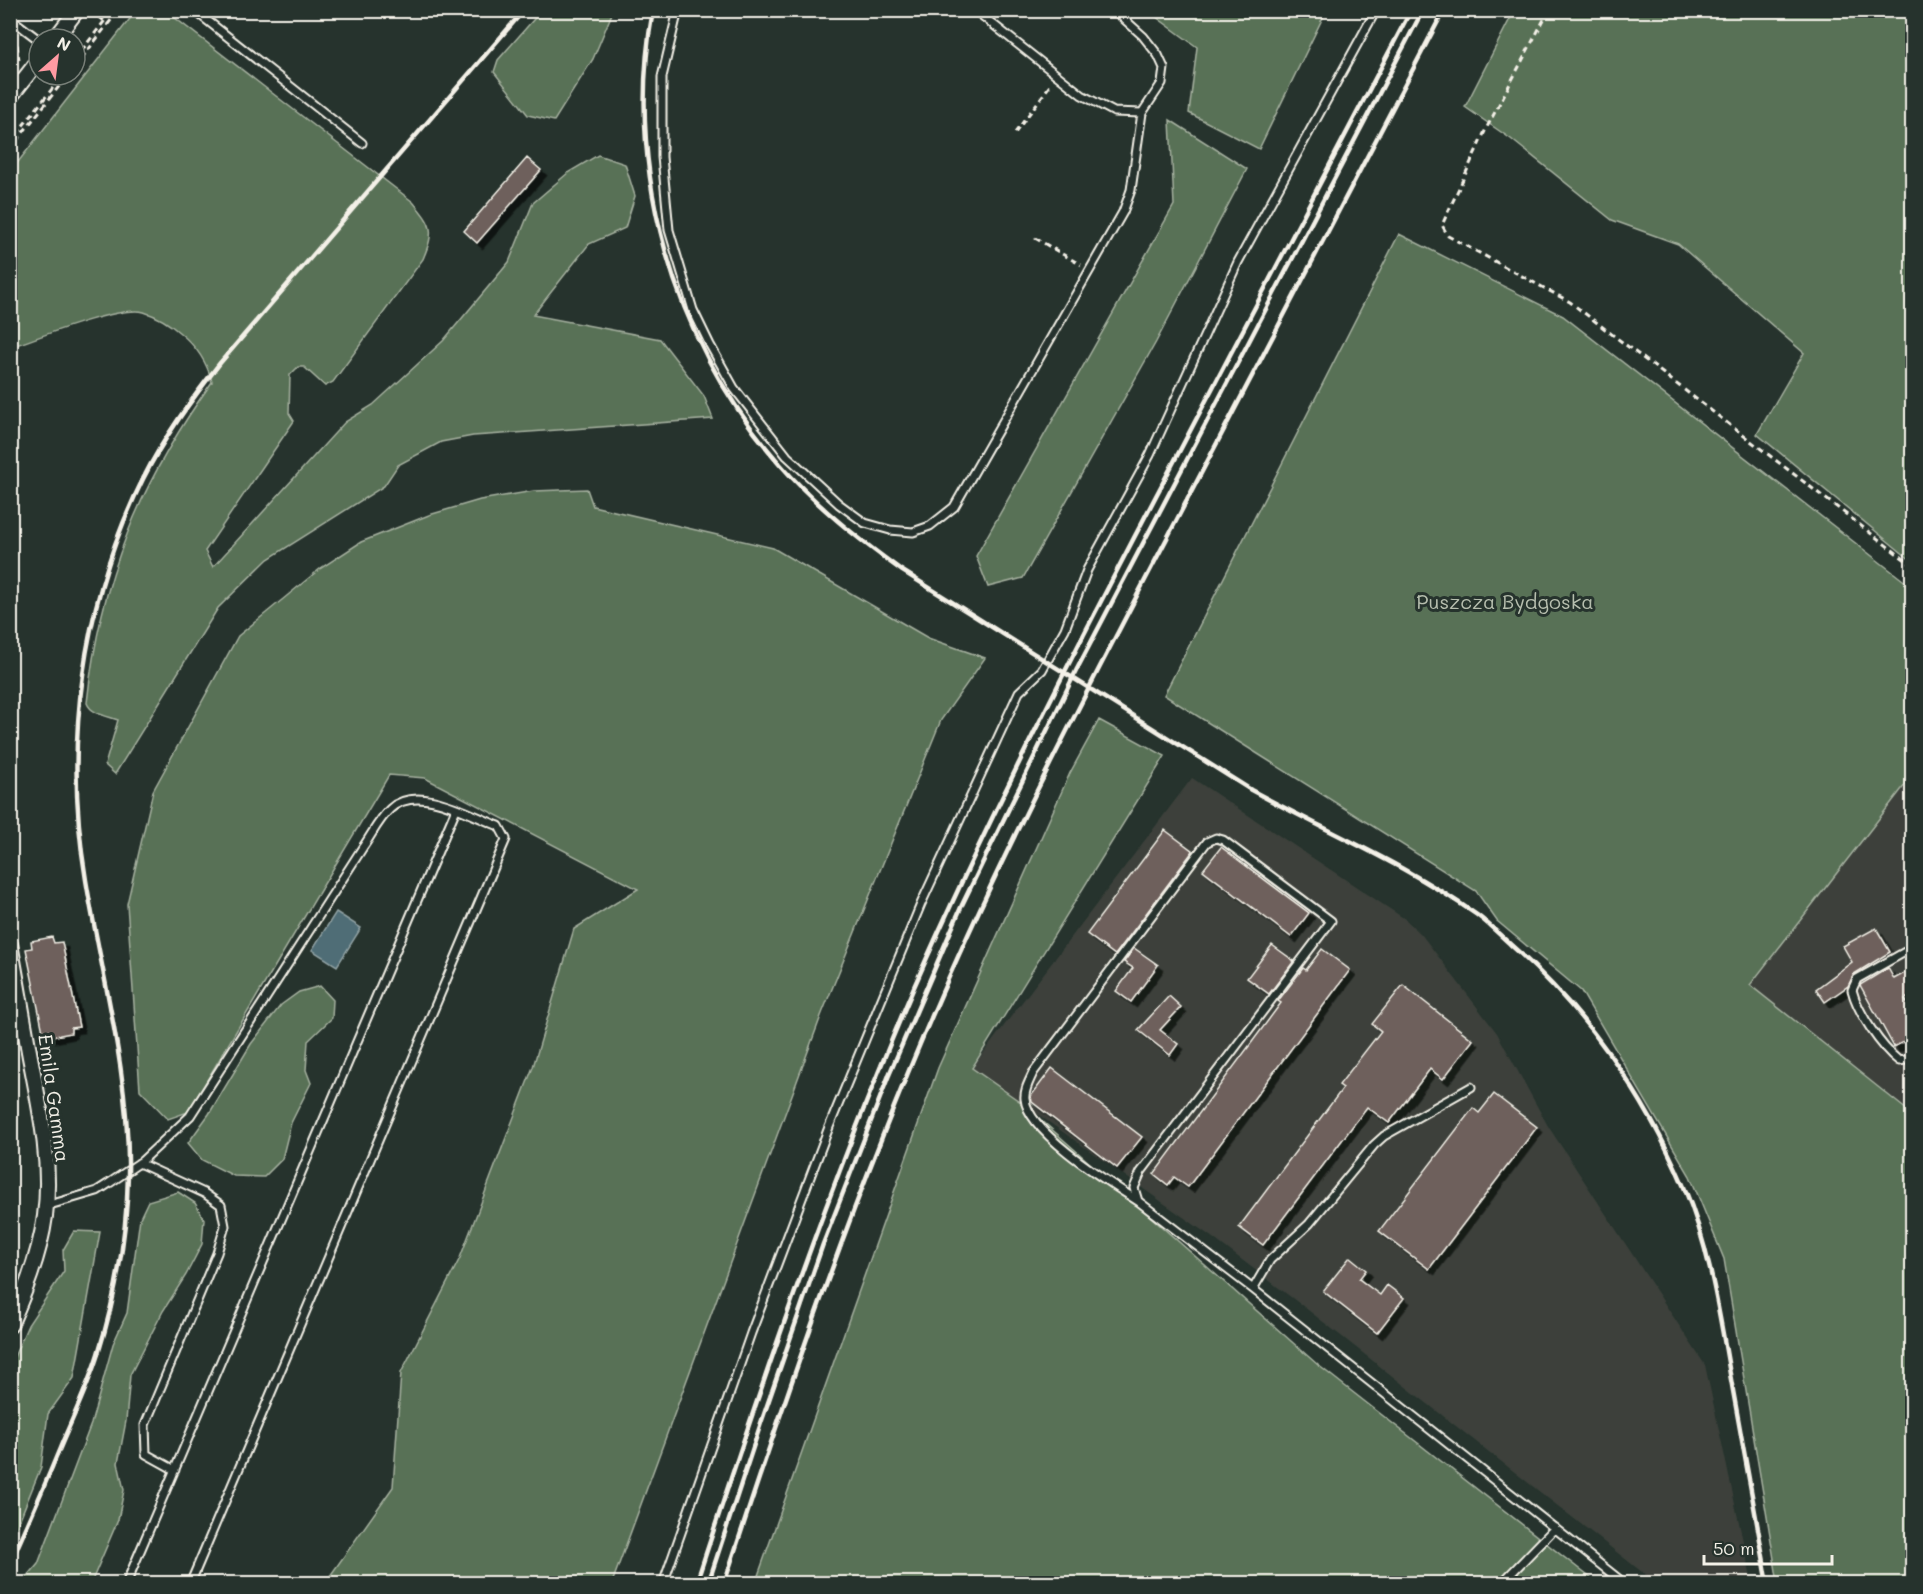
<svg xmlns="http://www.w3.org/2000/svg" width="1923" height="1594" viewBox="0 0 1923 1594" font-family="Mali,sans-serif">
<defs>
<filter id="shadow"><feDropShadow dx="5.5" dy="5.5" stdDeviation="0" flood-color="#0009"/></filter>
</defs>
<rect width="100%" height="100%" fill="#26332d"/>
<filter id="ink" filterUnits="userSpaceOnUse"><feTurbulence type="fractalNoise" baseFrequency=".0167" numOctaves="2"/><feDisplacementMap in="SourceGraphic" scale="12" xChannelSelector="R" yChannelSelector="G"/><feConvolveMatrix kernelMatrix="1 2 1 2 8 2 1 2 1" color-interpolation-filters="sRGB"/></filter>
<g filter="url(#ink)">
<path fill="#3c413b" d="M 1912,776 L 1912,1114 L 1750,985 Z
M 1192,778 L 1405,919 L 1421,934 L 1497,1033 L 1548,1126 L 1705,1365 L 1752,1583 L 1656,1583 L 1308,1310 L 1213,1238 L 972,1068 Z"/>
<path fill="#597157" stroke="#a6b1a0" stroke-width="1.5" d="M 136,11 L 166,11 L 413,202 C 433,226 435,230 423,259 L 333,382 L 325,386 L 304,367 L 298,367 L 290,375 L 289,413 L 294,421 L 205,551 L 213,567 L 345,422 L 373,405 L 443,341 L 509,262 L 533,203 L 569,172 L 598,155 L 625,164 L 635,196 L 625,228 L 589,244 L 533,315 L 660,339 L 704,396 L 713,419 L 473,436 L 441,442 L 398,465 L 384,486 L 268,559 L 218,608 L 115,774 L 105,765 L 118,720 C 107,716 91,714 87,703 C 100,579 140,482 212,382 C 207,362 196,346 180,333 C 170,324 157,316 144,312 C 120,305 37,338 11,347 L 11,171 Z
M 541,11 L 613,11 L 593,59 L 554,121 L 528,115 L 494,72 L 498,60 Z
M 1148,11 L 1326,11 L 1259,149 L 1189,113 L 1197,47 Z
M 1514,11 L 1912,11 L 1912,561 L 1757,434 L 1804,353 L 1678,244 L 1612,220 L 1511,139 L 1465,107 Z
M 1170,120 L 1247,169 L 1156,342 L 1023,578 L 988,587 L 976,556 L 1174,205 Z
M 1399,234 L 1563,316 L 1912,587 L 1912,776 L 1750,985 L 1912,1114 L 1912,1583 L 1778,1583 L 1724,1259 L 1690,1176 L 1581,991 L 1497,921 L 1476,891 L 1164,695 Z
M 587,489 L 593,506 L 773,548 L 928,638 L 985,658 L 941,720 L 821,1016 L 612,1583 L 325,1583 L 393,1487 L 401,1373 L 460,1258 L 533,1067 L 574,929 L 638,889 L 425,778 L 389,775 L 188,1112 L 168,1119 L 140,1090 L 127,904 L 153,791 L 238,636 L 321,568 L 361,542 L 429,515 L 480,500 L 534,491 Z
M 1099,720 L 1165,756 L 972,1068 L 1022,1103 L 1318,1365 L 1597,1583 L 755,1584 L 938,1068 L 1070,773 Z
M 320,986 L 333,1000 L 332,1018 L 308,1041 L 306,1070 L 311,1083 L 291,1123 L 282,1159 L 264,1177 L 234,1176 L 202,1160 L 188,1143 L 209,1114 L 251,1044 L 281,1005 L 299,992 Z
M 178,1192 L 195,1203 L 204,1219 L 202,1244 L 186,1275 L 163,1311 L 130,1375 L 126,1421 L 118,1463 L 124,1490 L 118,1520 L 91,1583 L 22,1583 L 38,1564 L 91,1424 L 113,1344 L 127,1313 L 140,1218 L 148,1201 Z
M 74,1231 L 100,1232 L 74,1378 L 48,1414 L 41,1467 L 11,1541 L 11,1364 L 28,1325 L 64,1271 L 63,1250 Z"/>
<path fill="#4f6d76" stroke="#91a2a4" stroke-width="1.5" d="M 336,912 L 361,928 L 337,966 L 312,950 Z"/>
<path fill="#6e615c" stroke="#f4f1e8" stroke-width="1.5" filter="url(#shadow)" d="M 527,158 L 541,170 L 477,243 L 464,231 Z
M 1165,830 L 1193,851 L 1115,955 L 1087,934 Z
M 1221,847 L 1309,913 L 1291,937 L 1203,870 Z
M 1876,928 L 1890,952 L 1854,974 L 1848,986 L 1825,1002 L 1816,989 L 1852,962 L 1843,946 Z
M 52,937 L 54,943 L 62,942 L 79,1027 L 71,1028 L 71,1033 L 50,1037 L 49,1031 L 43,1032 L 26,949 L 32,948 L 31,941 Z
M 1272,945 L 1294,961 L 1269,994 L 1247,978 Z
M 1134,948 L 1158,965 L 1131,1002 L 1116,991 L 1133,968 L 1124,962 Z
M 1322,949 L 1350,970 L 1188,1187 L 1174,1177 L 1168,1185 L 1154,1174 L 1281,1003 L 1278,1001 L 1303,968 L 1306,970 Z
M 1888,968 L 1894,979 L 1912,969 L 1912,995 L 1905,999 L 1912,1013 L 1912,1037 L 1894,1047 L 1860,985 Z
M 1403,985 L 1473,1040 L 1443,1079 L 1430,1069 L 1389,1123 L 1367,1107 L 1263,1245 L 1239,1227 L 1343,1088 L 1339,1085 L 1381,1031 L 1372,1024 Z
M 1169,996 L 1181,1007 L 1160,1030 L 1178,1044 L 1170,1055 L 1138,1030 Z
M 1052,1068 L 1142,1137 L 1117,1168 L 1032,1102 L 1031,1096 Z
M 1494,1094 L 1537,1127 L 1429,1269 L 1379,1231 L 1473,1108 L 1479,1113 Z
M 1350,1257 L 1366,1270 L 1359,1279 L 1380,1295 L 1387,1285 L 1404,1298 L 1377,1333 L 1323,1291 Z"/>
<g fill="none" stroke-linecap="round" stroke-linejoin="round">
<defs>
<path id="lane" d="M 194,10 L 362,143
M 678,10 L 662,77 L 662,157 L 669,230 L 693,310 L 710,345 L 734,388 L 787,456 L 839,504 L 865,523 L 890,530 L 913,532 L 930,526 L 954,507 L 1123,212 L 1131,190 L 1142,113 L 1162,83 L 1164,68 L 1158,55 L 1143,36 L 1114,10
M 975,10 L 1082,95 L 1114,112 L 1142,113
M 10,18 L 39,40
M 1912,948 L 1857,979 L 1852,990 C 1858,1013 1881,1047 1899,1061 L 1912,1059
M 139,1163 L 204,1193 L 221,1205 L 225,1226 L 217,1253 L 145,1425 L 146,1454 L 175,1470
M 1138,1201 C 1110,1183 1028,1133 1025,1099 C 1024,1090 1029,1082 1033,1073 L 1207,842 L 1216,838 L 1223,840 L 1331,921 L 1141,1172 L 1134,1188 L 1138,1201 L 1253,1289 L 1625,1584
M 46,1206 L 97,1191 L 108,1184 L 142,1161 L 190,1116 L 363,847 C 371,836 379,819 390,809 C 418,783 470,815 499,826 L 506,839 L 190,1584
M 1253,1289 L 1270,1260 L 1309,1224 L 1374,1145 L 1384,1136 L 1471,1087
M 126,1584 L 456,809
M 663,1584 L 751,1333 L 829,1127 L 921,904 L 1019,692 L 1042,670 L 1065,629 L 1087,570 L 1150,455 L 1238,262 L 1376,10
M 1501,1584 L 1555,1528"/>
<path id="street" d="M 55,39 L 77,10
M 10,97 L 39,60
M 10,944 C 17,981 23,1019 30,1057 C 40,1109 52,1163 45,1216 C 40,1254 26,1290 10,1325"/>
</defs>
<use href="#lane" stroke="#f4f1e8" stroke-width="11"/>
<use href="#street" stroke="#f4f1e8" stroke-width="18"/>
<path stroke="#f4f1e8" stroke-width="3" stroke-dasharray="6 4.5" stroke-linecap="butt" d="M 45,10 L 54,14
M 91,10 L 108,24 L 119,10
M 1549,10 L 1486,129 L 1442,225 L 1448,236 L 1570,302 L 1912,565
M 13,35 L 17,44 L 19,60
M 75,59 L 113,10
M 75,67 L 108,24
M 1015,133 L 1051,84
M 10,142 L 63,75
M 10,149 L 68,75
M 1035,238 L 1081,265"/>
<use href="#lane" stroke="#26332d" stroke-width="7"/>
<use href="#street" stroke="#26332d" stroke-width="14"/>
<path stroke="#f4f1e8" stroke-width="4.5" d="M 653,10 C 624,169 673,341 779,463 C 815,505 857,538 901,570 L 1251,790 C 1328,832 1405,864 1477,915 C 1489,924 1500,935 1511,945 C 1586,1011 1645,1095 1684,1187 C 1709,1246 1719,1311 1730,1374 C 1743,1444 1755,1514 1768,1584
M 10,1564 C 27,1526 44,1487 60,1448 C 73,1417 88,1386 98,1354 C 116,1296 127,1234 128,1174 C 130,1075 102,977 86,880 C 63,744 82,602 143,479 C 164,437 191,400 220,363 L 524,10
M 696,1584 C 762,1382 830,1182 914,987 C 991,812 1079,642 1168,473 C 1249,319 1330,165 1411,10
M 708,1584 L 761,1423 L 823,1244 L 889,1075 L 962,905 L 1077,669 L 1423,10
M 724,1584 C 789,1385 857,1187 941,995 C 1014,828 1100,666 1185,504 C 1271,340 1357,175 1444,10"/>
</g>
</g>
<g text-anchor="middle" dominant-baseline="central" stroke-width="6" stroke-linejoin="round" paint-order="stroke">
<g font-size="20" fill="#b6beae" stroke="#26332d">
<text x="1505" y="601">Puszcza Bydgoska</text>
</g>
<g font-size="20" fill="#f4f1e8" stroke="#26332d">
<text transform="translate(55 1098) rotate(82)">Emila Gamma</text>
</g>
</g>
<rect width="1923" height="1594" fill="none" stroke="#26332d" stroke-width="36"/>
<rect x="18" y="18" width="1887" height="1558" fill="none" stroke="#f4f1e8" stroke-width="2" filter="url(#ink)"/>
<g transform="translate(57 57) rotate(28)"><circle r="28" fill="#26332d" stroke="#787f78" stroke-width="1.5"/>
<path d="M0-4.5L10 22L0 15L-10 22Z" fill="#ff9aa2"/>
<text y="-9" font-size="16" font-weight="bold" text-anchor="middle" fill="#f4f1e8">N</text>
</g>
<path d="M1704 1555v9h128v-9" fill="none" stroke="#f4f1e8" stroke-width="3"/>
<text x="1713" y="1555" font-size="18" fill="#f4f1e8" stroke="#26332d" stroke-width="4.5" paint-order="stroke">50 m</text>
</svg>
